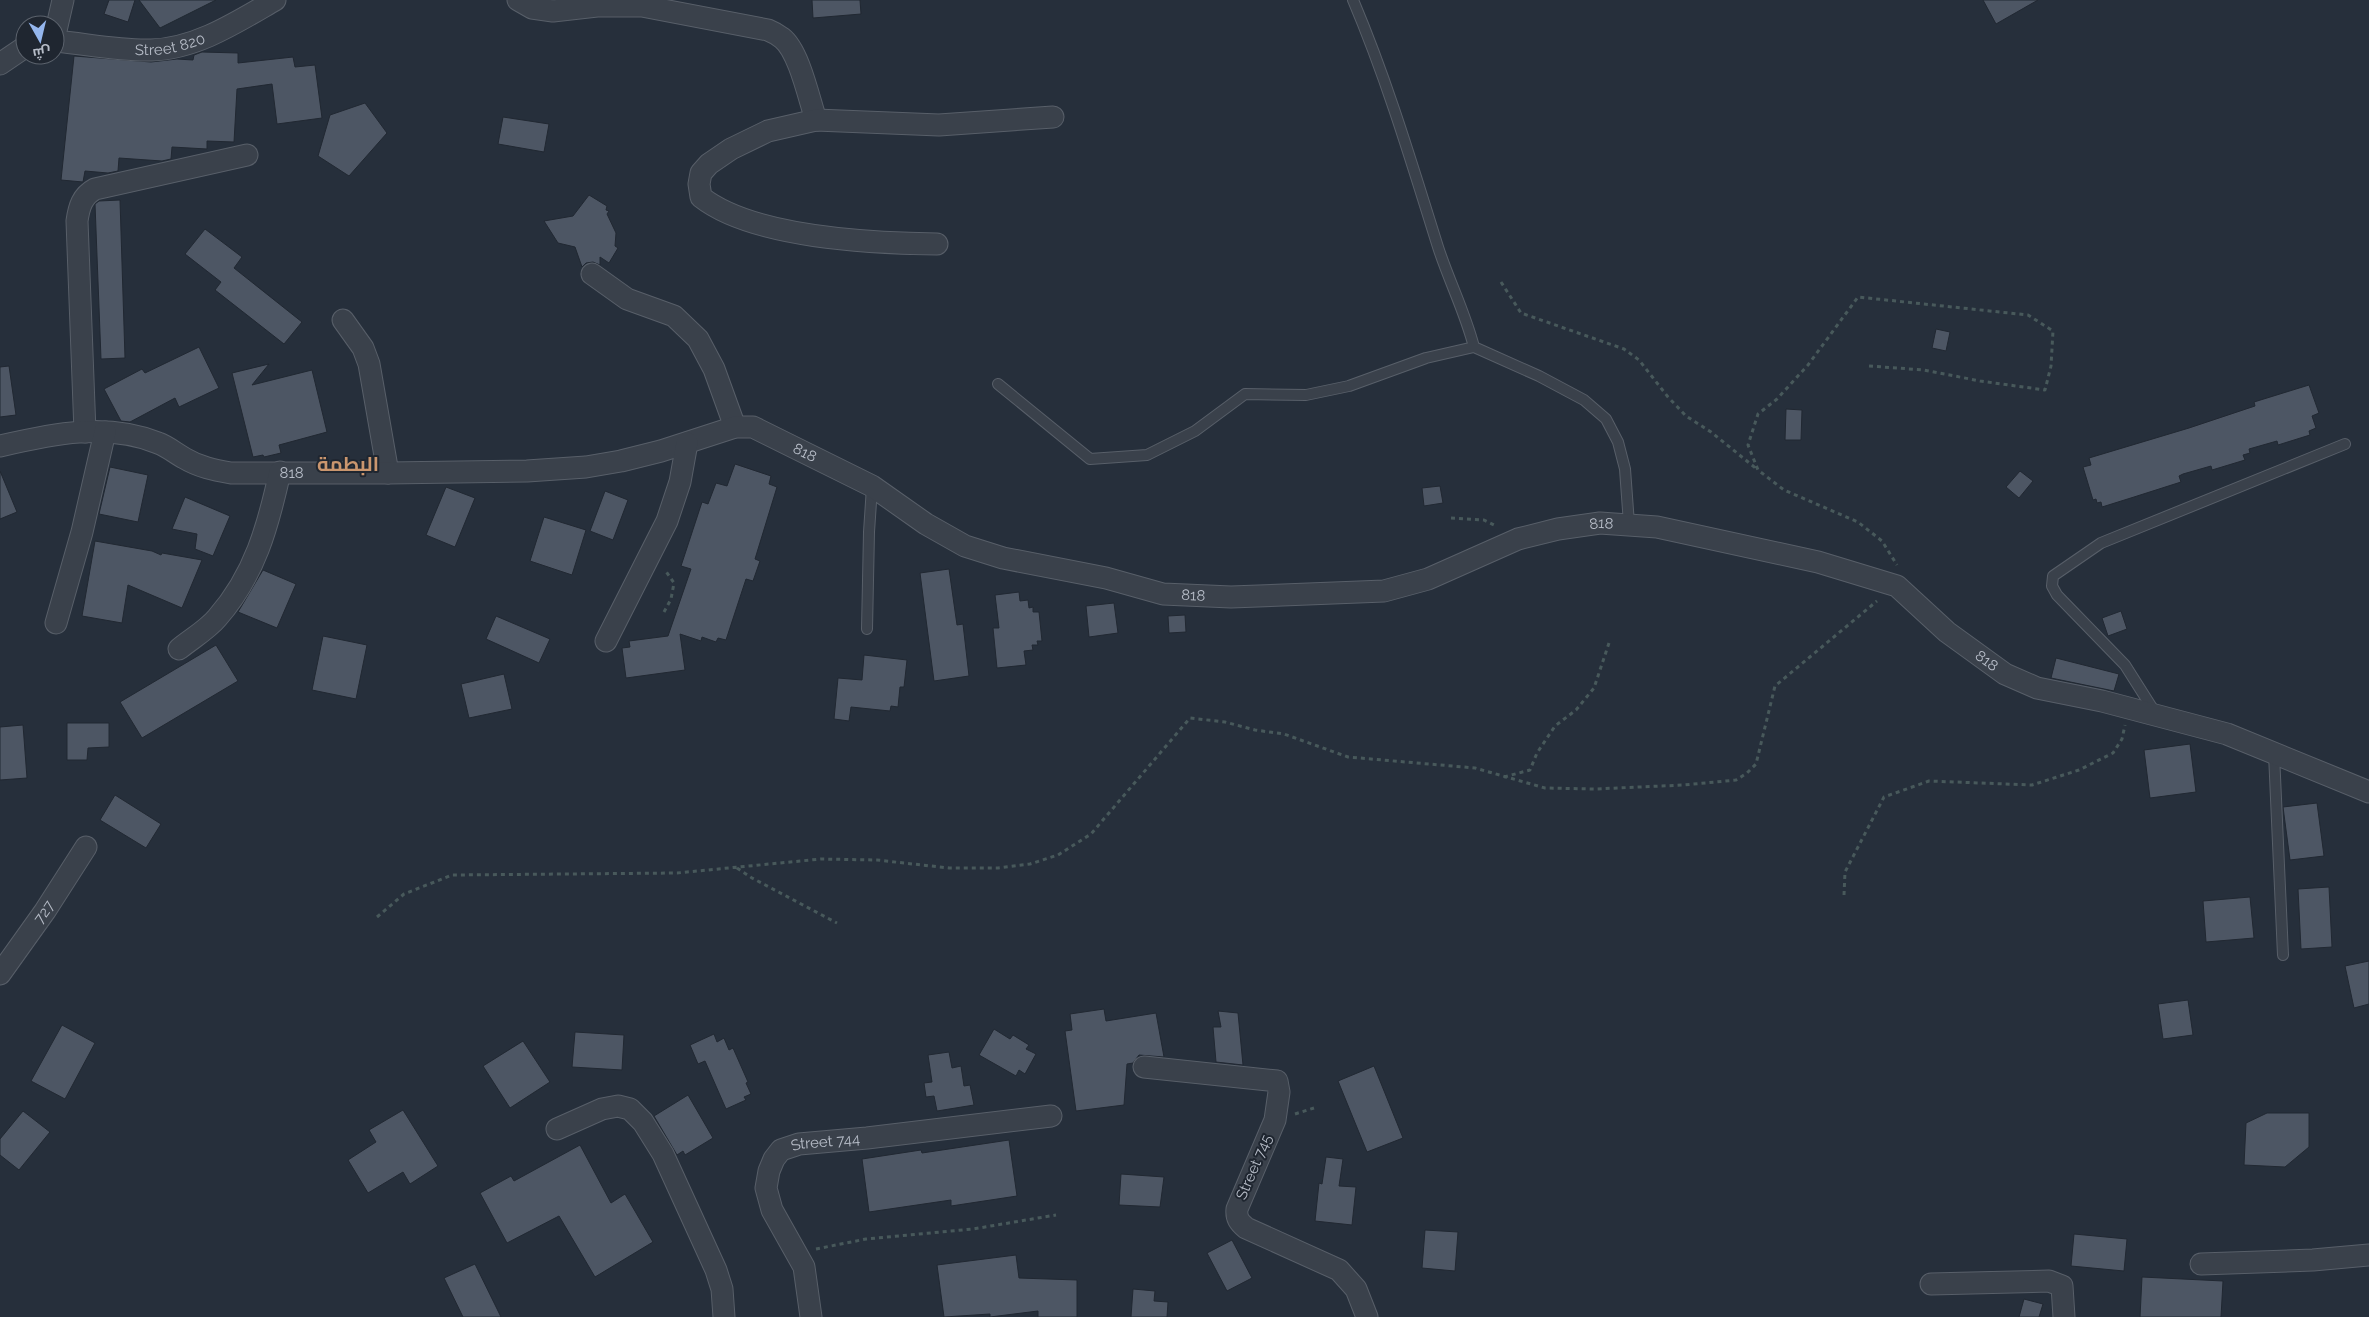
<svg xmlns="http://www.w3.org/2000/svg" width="2369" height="1317" viewBox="0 0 2369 1317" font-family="Raleway,Cairo,sans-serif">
<rect width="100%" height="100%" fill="#262f3b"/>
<path fill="#4d5664" stroke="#212832" d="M 109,0 L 135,0 L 128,22 L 104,14 Z
M 139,0 L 216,0 L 160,28 Z
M 812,0 L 860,0 L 861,14 L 813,18 Z
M 1983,0 L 2038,0 L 1996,24 Z
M 202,52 L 238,53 L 238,63 L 293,57 L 295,67 L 315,65 L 322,118 L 277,124 L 272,84 L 237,89 L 234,142 L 207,141 L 207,149 L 172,147 L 171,159 L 162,161 L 119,158 L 118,171 L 108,173 L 85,171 L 83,182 L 61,180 L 74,56 L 151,62 L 177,59 L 193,60 L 194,55 Z
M 365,103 L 387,133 L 349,176 L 318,156 L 330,115 Z
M 503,117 L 549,124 L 544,152 L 498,144 Z
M 589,195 L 607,206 L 606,210 L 609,211 L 607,214 L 616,233 L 615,246 L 618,248 L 609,263 L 600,257 L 600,265 L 593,262 L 586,263 L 582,267 L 575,247 L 558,243 L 544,221 L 573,216 Z
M 120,200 L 125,358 L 101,359 L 95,204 L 99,201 Z
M 205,229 L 242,257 L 234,268 L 302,322 L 284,344 L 215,290 L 221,282 L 185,254 Z
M 1936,329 L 1950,332 L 1946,351 L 1932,348 Z
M 199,347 L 219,388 L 179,407 L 175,398 L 130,422 L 121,421 L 104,389 L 142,369 L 145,373 Z
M 269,364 L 252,385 L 312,370 L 327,432 L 279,445 L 281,453 L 264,457 L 263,455 L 253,457 L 232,373 Z
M 9,366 L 16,415 L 0,417 L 0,367 Z
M 2309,385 L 2319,413 L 2312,416 L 2316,428 L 2309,431 L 2310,435 L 2278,445 L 2277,441 L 2249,449 L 2250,453 L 2243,455 L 2245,460 L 2212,470 L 2211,466 L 2183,474 L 2179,476 L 2181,482 L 2134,497 L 2102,507 L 2101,502 L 2097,503 L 2096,499 L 2093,500 L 2083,467 L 2091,465 L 2089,458 L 2189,428 L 2255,406 L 2254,402 Z
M 1786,409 L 1802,410 L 1801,440 L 1785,440 Z
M 735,464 L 771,476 L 769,484 L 777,487 L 755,559 L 760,561 L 753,581 L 746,579 L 726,640 L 718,638 L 716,642 L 702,637 L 701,641 L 680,634 L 685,670 L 626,678 L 622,648 L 630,647 L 629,641 L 668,636 L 691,569 L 681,566 L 702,502 L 708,504 L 716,483 L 727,486 Z
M 110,467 L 148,475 L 138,522 L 99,514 Z
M 0,471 L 17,512 L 0,519 Z
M 2020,471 L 2033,481 L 2019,498 L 2006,487 Z
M 1440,486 L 1443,503 L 1424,506 L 1422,488 Z
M 446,487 L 475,498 L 455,547 L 426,535 Z
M 605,491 L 628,500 L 613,540 L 590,531 Z
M 185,497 L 230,516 L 213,556 L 195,549 L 197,534 L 172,529 Z
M 544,517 L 586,530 L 572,575 L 530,561 Z
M 95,541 L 152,551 L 161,555 L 162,553 L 202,560 L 182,608 L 128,585 L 122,623 L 82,616 Z
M 949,569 L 957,625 L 963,624 L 969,676 L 934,681 L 920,573 Z
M 263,570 L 296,584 L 277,628 L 238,612 Z
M 1019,592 L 1020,601 L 1028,600 L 1029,608 L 1033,607 L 1033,612 L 1039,612 L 1042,641 L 1037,641 L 1038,645 L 1032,645 L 1033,650 L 1024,651 L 1026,665 L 997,668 L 993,628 L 999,628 L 995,595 Z
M 1114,603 L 1118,633 L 1089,637 L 1086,606 Z
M 2121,611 L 2127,629 L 2108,636 L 2102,618 Z
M 1185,615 L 1186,632 L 1169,633 L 1168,616 Z
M 496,616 L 550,639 L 539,663 L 486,639 Z
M 323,636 L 367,645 L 356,699 L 312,690 Z
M 216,645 L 238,681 L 142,738 L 120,702 Z
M 864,655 L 907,660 L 904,687 L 900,687 L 898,707 L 891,706 L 890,711 L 851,707 L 849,721 L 834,719 L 838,678 L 862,680 Z
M 2056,658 L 2119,674 L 2114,691 L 2051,678 Z
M 504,674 L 512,709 L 469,718 L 461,684 Z
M 67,723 L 109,723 L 109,747 L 88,748 L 87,760 L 67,760 Z
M 23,725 L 27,778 L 0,780 L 0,727 Z
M 2190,744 L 2196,792 L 2150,798 L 2144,750 Z
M 115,795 L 161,824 L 146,848 L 100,820 Z
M 2317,803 L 2324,856 L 2290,860 L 2283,807 Z
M 2329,887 L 2332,947 L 2301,949 L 2298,889 Z
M 2250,897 L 2254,938 L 2206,942 L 2203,901 Z
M 2369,961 L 2369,1004 L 2354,1008 L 2345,966 Z
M 2188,1000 L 2193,1035 L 2163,1039 L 2158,1004 Z
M 1104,1009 L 1106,1021 L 1156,1013 L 1164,1057 L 1139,1055 L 1133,1063 L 1127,1064 L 1124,1105 L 1076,1111 L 1065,1031 L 1072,1030 L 1070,1014 Z
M 1218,1011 L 1238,1013 L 1243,1065 L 1216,1062 L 1213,1027 L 1221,1027 Z
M 62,1025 L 95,1043 L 65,1099 L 31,1081 Z
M 994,1029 L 1010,1039 L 1013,1035 L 1029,1045 L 1026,1049 L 1036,1054 L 1025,1074 L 1019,1070 L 1016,1076 L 979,1055 Z
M 575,1032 L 624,1035 L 622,1070 L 572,1067 Z
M 714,1034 L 717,1042 L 724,1038 L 729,1050 L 733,1048 L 748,1082 L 746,1083 L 751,1094 L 744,1097 L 746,1100 L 726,1109 L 705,1061 L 698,1064 L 690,1045 Z
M 523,1041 L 550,1082 L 510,1108 L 483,1066 Z
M 949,1052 L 952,1068 L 961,1066 L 964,1086 L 970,1085 L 974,1105 L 937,1111 L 934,1096 L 926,1097 L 924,1083 L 932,1082 L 928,1055 Z
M 1374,1066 L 1403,1138 L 1367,1152 L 1338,1081 Z
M 688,1095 L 713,1138 L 685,1155 L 683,1151 L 677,1155 L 654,1116 Z
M 403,1110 L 438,1166 L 410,1184 L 403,1172 L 368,1193 L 348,1160 L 376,1142 L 369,1130 Z
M 23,1111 L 50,1132 L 19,1170 L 0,1155 L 0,1139 Z
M 2267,1113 L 2309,1113 L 2309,1147 L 2285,1167 L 2244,1165 L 2246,1123 Z
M 1009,1140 L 1017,1196 L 951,1206 L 951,1200 L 869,1212 L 862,1159 L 921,1150 L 922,1153 Z
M 580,1145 L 611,1203 L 625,1194 L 653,1242 L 595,1277 L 559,1216 L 507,1243 L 480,1193 L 511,1176 L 514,1181 Z
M 1326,1157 L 1343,1159 L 1339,1186 L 1356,1187 L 1352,1225 L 1315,1221 L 1319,1183 L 1322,1184 Z
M 1121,1174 L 1164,1177 L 1160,1207 L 1119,1205 Z
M 1425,1230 L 1458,1232 L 1455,1271 L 1422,1268 Z
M 2074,1234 L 2127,1239 L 2124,1271 L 2071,1266 Z
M 1232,1240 L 1252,1278 L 1227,1291 L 1207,1253 Z
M 1016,1255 L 1019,1278 L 1077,1280 L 1077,1317 L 1038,1317 L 1038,1311 L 990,1317 L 990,1314 L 944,1317 L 937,1265 Z
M 475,1264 L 501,1317 L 463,1317 L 444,1278 Z
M 2142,1277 L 2223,1281 L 2221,1317 L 2140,1317 Z
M 1133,1289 L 1155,1291 L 1154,1301 L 1168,1302 L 1167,1317 L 1131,1317 Z
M 2024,1299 L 2043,1304 L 2039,1317 L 2019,1317 Z"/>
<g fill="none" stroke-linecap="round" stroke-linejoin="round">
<defs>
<path id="service" d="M 1353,0 C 1387,80 1412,164 1438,247 C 1449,281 1465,312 1474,347
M 998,384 L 1090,459 L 1147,455 L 1195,431 L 1245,394 L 1306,395 L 1349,386 L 1426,358 L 1474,347 L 1539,376 L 1584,400 L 1606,419 L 1618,442 L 1625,469 L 1629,524
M 867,629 L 869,532 L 872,487
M 2156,714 L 2125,665 L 2057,595 L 2052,586 L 2053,576 L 2101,543 L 2345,444
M 2274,754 L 2283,955"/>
<g id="minor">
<path d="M 518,0 L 532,8 L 553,11 L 597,6 L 642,6 L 768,30 C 773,32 778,35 782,38 C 799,51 809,99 816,120"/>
<path d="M 55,35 L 63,0"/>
<path id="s1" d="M 55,41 C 87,44 119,51 151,50 C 196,49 237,22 275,0"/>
<path d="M 0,64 L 25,47"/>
<path d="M 937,244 C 872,243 753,238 701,197 L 699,184 L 701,173 L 709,164 L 731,149 L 768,131 L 816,120 L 939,125 L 1053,117"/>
<path d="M 592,274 L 627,299 L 674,316 L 698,339 L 714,369 L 735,427"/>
<path d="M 343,320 L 363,348 L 369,364 L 388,473"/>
<path d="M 85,432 L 77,221 C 79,207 82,196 95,189 L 247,155"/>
<path id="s2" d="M 0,446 C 52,434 106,422 158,443 C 167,446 175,453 184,458 C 199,467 214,470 231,473 L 388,473 L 527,471 L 586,467 L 621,461 L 661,451 L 735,427 L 753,427 L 872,486 L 926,524 L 965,546 L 1003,558 L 1106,578 L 1163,594 L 1231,597 L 1384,591 L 1428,579 L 1518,539 L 1558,529 L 1600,523 L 1657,527 L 1818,562 L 1897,586 L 1947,632 L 2005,674 L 2037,688 L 2102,701 L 2227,734 L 2369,792"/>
<path d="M 56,623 L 82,532 L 105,432"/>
<path d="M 606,641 L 667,521 L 680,482 L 687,443"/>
<path d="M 179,649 C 191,639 207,630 217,618 C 255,575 268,526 280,472"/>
<path id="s3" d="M 0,974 L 45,911 L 86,847"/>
<path d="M 1144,1067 L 1277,1081 L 1279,1092 L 1275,1120 L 1237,1209 C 1236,1218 1239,1222 1246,1228 L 1339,1270 L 1356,1289 L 1367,1317"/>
<path d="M 557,1129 L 602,1109 L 618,1106 L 630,1109 L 643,1122 L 663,1154 L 716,1270 L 722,1289 L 724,1317"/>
<path d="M 2201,1264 L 2313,1260 L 2369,1255"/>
<path d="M 1931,1284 L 2049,1281 L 2062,1286 L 2064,1317"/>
<path id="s4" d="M 811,1317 L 804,1267 L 772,1210 L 766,1188 L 769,1171 L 774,1159 L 781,1150 L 799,1144 L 867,1138 L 1051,1116"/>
</g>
</defs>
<use href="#service" stroke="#585f69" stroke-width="12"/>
<use href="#minor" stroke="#585f69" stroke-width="23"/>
<path stroke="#48595b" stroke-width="3" stroke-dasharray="4 4" stroke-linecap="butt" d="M 1501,282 L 1521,313 L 1624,349 L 1639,360 L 1668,397 L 1686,416 L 1711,432 L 1758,470
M 1869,366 L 1924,370 L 1980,381 L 2045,390 L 2051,366 L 2053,331 L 2028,315 L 1858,297 L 1808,365 L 1777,399 L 1758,414 L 1748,445 L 1758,470 L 1784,490 L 1858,522 L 1882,541 L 1897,565
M 1451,518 L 1484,520 L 1496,526
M 664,612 L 671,599 L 674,583 L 665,570
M 1504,777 L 1530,770 L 1537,753 L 1555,726 L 1576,710 L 1594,688 L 1610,640
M 737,868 L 752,878 L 837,923
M 1844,895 L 1845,872 L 1884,797 L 1929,781 L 2032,785 L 2079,770 L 2113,753 L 2122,739 L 2125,725
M 377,917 L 404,894 L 452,875 L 677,873 L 821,859 L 877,860 L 949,868 L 998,868 L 1030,864 L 1058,855 L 1091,834 L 1190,718 L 1225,722 L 1255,730 L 1284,734 L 1348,757 L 1475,768 L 1545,788 L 1595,789 L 1684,785 L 1736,780 L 1747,773 L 1756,764 L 1775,686 L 1877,601
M 1295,1114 L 1314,1108
M 816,1249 L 866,1239 L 973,1229 L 1056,1215"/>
<use href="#service" stroke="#3a414b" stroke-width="10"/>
<use href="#minor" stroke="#3a414b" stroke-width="21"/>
</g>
<g text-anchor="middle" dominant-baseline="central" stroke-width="4" stroke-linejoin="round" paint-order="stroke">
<g font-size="15" fill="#b6bcc7" stroke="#1f2630">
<text stroke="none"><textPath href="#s1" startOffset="116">Street 820</textPath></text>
<text stroke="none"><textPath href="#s2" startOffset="826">818</textPath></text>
<text stroke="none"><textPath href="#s2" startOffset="301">818</textPath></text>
<text stroke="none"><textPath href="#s2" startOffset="1666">818</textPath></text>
<text stroke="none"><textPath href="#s2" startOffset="1246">818</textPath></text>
<text stroke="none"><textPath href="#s2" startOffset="2086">818</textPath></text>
<text stroke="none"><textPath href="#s3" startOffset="76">727</textPath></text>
<text stroke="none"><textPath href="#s4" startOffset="226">Street 744</textPath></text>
<text transform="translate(1254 1167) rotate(-67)">Street 745</text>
</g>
<g font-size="20" font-weight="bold" fill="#ca966e" stroke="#1f2630">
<text x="348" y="464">البطمة</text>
</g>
</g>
<g transform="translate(40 40) rotate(172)"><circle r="24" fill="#1f2630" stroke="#5b626c"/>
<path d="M0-4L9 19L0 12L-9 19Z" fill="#94b6ed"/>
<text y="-8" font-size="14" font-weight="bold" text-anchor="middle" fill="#b6bcc7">ش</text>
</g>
</svg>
